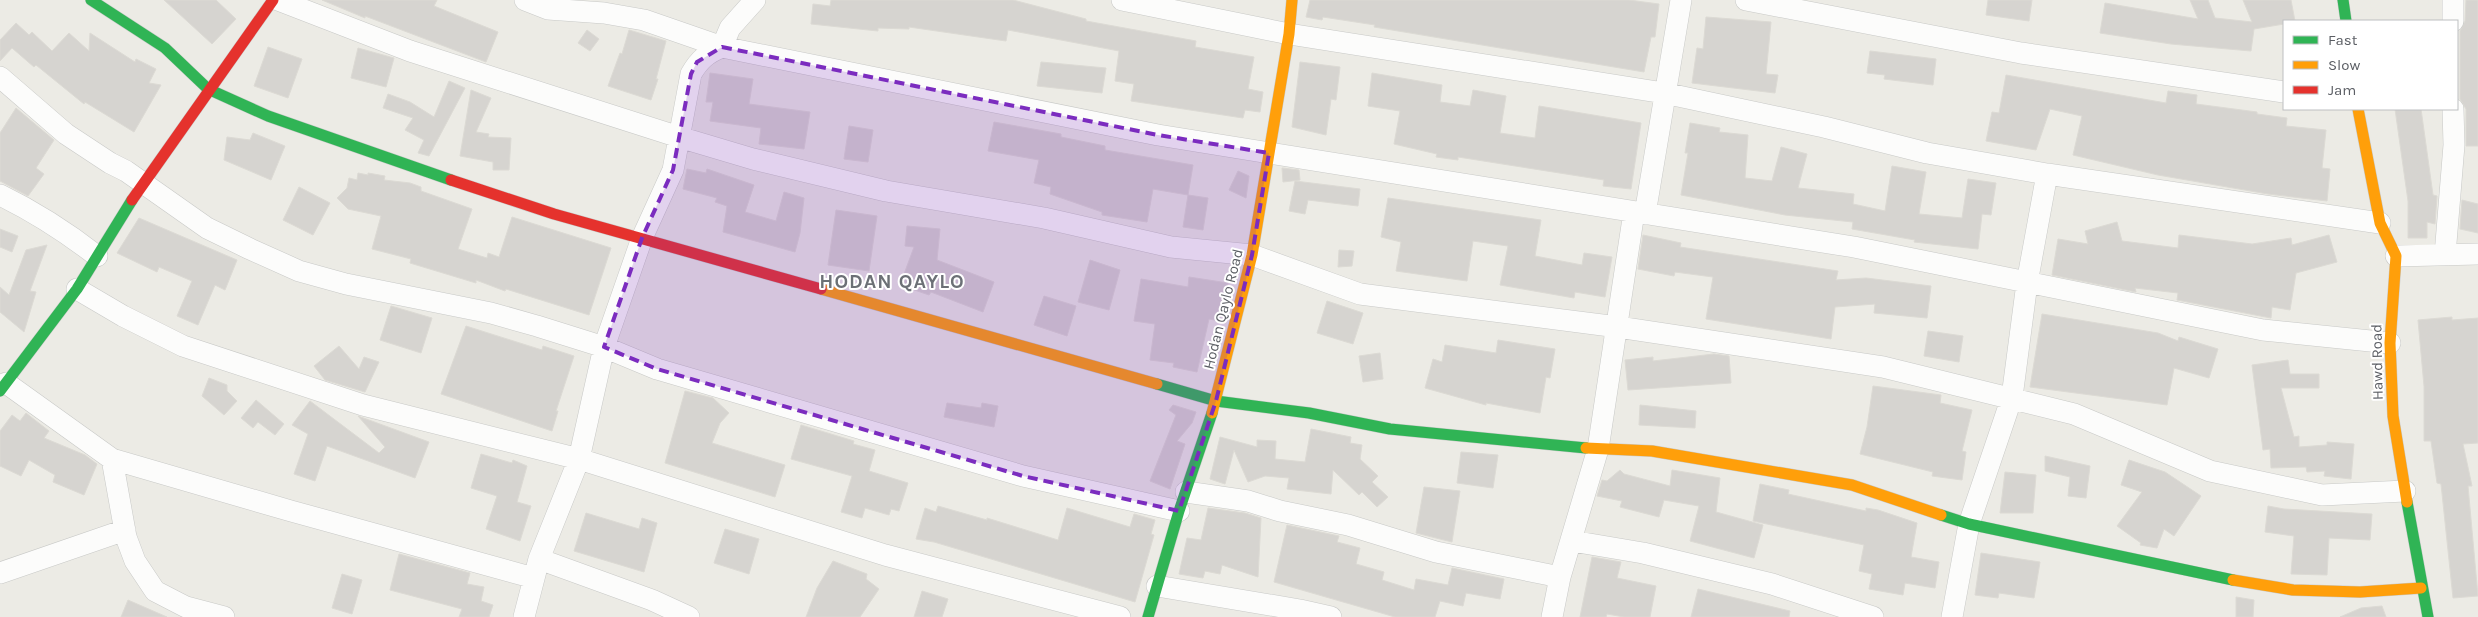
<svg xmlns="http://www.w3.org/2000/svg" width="2478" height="617" viewBox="0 0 2478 617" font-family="Karla,sans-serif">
<rect width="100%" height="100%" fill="#ecebe5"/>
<path fill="#d6d4d0" stroke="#dcdad4" d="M 164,0 L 216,0 L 236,19 L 212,44 Z
M 322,0 L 437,0 L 434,6 L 498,32 L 486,62 L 365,16 L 365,18 Z
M 831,0 L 1013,0 L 1086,19 L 1086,21 L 1196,41 L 1195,47 L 1254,57 L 1248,89 L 1263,92 L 1260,112 L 1245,110 L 1243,118 L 1131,101 L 1134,84 L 1115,81 L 1119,51 L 1008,30 L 1006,41 L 909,27 L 909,29 L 878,28 L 878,31 L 811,24 L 813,4 L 830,6 Z
M 1310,0 L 1629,0 L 1659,4 L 1655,37 L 1651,37 L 1644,72 L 1374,27 L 1375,25 L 1323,17 L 1322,20 L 1306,17 Z
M 1988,0 L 2032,0 L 2029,21 L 1986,15 Z
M 2190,0 L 2208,0 L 2215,18 L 2252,22 L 2243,0 L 2291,0 L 2295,21 L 2284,21 L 2284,24 L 2254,29 L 2251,51 L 2171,44 L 2100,33 L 2105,3 L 2198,19 Z
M 2466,0 L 2478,0 L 2478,146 L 2466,146 L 2466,109 L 2460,99 L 2460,31 L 2465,21 Z
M 1706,17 L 1771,22 L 1766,74 L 1778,75 L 1775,93 L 1692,83 L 1697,48 L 1703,49 Z
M 16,23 L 29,35 L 32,32 L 52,51 L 69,33 L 89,51 L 90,33 L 135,62 L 136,59 L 156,69 L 149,83 L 161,85 L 134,132 L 85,102 L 84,104 L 36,65 L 34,67 L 12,48 L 0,61 L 0,40 Z
M 587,30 L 599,39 L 590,51 L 578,43 Z
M 629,30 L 666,41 L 656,79 L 658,79 L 651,100 L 608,86 L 620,53 L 622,54 Z
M 268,47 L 302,59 L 288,98 L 254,86 Z
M 358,48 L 394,58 L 386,87 L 351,78 Z
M 1870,51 L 1936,59 L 1933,85 L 1884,79 L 1885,75 L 1867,73 Z
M 1041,62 L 1106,68 L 1102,93 L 1037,86 Z
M 1300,62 L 1340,67 L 1336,100 L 1331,99 L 1326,135 L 1292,127 Z
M 710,73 L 753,79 L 749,104 L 810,112 L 804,149 L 759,144 L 761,128 L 710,121 L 713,102 L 706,102 Z
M 1372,73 L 1442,85 L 1440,102 L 1470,106 L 1473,90 L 1506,96 L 1500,133 L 1535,138 L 1539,106 L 1641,123 L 1631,189 L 1603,186 L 1604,180 L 1458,157 L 1458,160 L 1436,157 L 1437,154 L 1394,144 L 1400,111 L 1368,106 Z
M 2006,75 L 2166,103 L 2168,91 L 2197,95 L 2196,104 L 2257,112 L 2257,114 L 2287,118 L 2286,126 L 2326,130 L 2322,168 L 2330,169 L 2327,201 L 2268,194 L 2158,175 L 2073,155 L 2082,116 L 2050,109 L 2036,150 L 1986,141 L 1992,112 L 1999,113 Z
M 449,81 L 465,88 L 429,156 L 418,153 L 424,140 L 405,130 L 413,118 L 383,108 L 388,94 L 410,102 L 434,117 Z
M 471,90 L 491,98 L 476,132 L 489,134 L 488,137 L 511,138 L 509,170 L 493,170 L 493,162 L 460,156 Z
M 16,108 L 54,140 L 36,168 L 44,174 L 28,196 L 0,181 L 0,133 Z
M 2395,109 L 2421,109 L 2433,195 L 2437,196 L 2435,224 L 2427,222 L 2427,238 L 2408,238 L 2408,201 Z
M 994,122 L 1061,134 L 1061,137 L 1105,146 L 1105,150 L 1193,165 L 1188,195 L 1153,189 L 1147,222 L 1102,215 L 1102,212 L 1050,194 L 1051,187 L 1034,183 L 1039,160 L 988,151 Z
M 1690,123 L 1720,128 L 1719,132 L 1748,135 L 1745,178 L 1772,181 L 1781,147 L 1807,154 L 1798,188 L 1854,194 L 1853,204 L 1885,211 L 1892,166 L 1926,172 L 1919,214 L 1962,218 L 1968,179 L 1996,183 L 1991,215 L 1982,214 L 1978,249 L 1914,242 L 1915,240 L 1852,229 L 1853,222 L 1785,215 L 1681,195 L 1688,153 L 1685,153 Z
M 849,126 L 873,130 L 868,162 L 844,159 Z
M 253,133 L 285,146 L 271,180 L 224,160 L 227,137 L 250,140 Z
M 1282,168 L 1299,170 L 1300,180 L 1283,182 Z
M 687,169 L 706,173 L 707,169 L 754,185 L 745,212 L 776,221 L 784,192 L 804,198 L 800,233 L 795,252 L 723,232 L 727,206 L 715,202 L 717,198 L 683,189 Z
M 1238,171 L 1249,176 L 1246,198 L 1229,190 Z
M 358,173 L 368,175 L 368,173 L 385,176 L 384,180 L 410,183 L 421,187 L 421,191 L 472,209 L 458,249 L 487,258 L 488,253 L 499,257 L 512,217 L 611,248 L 589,315 L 506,289 L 505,291 L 476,280 L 476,283 L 410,263 L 411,259 L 372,249 L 381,216 L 348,209 L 337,198 L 347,188 L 349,178 L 357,180 Z
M 1295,181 L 1360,189 L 1358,206 L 1308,200 L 1305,214 L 1289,211 Z
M 299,187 L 330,203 L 313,235 L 283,220 Z
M 1188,195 L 1208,198 L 1203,230 L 1183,227 Z
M 1388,198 L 1541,220 L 1535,256 L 1582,265 L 1584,253 L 1612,257 L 1605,297 L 1575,292 L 1574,298 L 1500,285 L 1508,246 L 1473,241 L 1467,281 L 1396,271 L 1401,242 L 1381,237 Z
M 2462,200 L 2478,204 L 2478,233 L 2460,229 Z
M 836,210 L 877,216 L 869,271 L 828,265 Z
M 139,218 L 237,260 L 225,290 L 215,285 L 198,325 L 177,316 L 192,281 L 159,267 L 157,272 L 117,253 Z
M 2117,222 L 2122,241 L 2178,248 L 2179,235 L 2252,244 L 2291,238 L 2292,245 L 2329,235 L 2337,262 L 2296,273 L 2290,310 L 2272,307 L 2271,318 L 2177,300 L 2178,293 L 2135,288 L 2136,292 L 2052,275 L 2058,239 L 2088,244 L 2085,231 Z
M 907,226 L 940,229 L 937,260 L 994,282 L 983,312 L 931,292 L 929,295 L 900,285 L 914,247 L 905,246 Z
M 0,229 L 18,236 L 12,252 L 0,247 Z
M 1643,235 L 1681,243 L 1680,247 L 1838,271 L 1836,280 L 1866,278 L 1931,286 L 1927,318 L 1874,313 L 1875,304 L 1835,307 L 1831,339 L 1706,319 L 1713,277 L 1675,272 L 1674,276 L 1638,269 Z
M 47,245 L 30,291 L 36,292 L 24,332 L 0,312 L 0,287 L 9,295 L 26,250 Z
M 1339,250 L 1354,251 L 1352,266 L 1338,267 Z
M 1090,260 L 1120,270 L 1109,310 L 1078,302 Z
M 1189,277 L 1228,283 L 1220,321 L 1209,319 L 1197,372 L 1173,367 L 1174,363 L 1150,360 L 1155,324 L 1134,321 L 1141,279 L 1188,287 Z
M 1044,296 L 1076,306 L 1067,336 L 1034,325 Z
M 1327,301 L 1363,313 L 1353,344 L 1317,333 Z
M 391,306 L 432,318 L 421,353 L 380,340 Z
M 2042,314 L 2158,333 L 2178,341 L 2179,337 L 2218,349 L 2209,378 L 2174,368 L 2167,405 L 2030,387 Z
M 2452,317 L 2452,320 L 2478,318 L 2478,443 L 2463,444 L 2472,486 L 2468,486 L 2478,596 L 2453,598 L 2441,484 L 2437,483 L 2431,441 L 2424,441 L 2424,386 L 2418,320 Z
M 466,326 L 542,350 L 543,346 L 574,356 L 556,411 L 558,411 L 552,431 L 441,394 Z
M 1928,331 L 1963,336 L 1959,362 L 1924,356 Z
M 1498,340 L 1555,349 L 1550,378 L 1546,377 L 1540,413 L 1486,403 L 1486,405 L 1425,388 L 1433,359 L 1442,362 L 1445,345 L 1496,353 Z
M 339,346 L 359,369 L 364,357 L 379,362 L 365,392 L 325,380 L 314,366 Z
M 1380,353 L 1383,379 L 1363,382 L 1359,356 Z
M 1714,354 L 1729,356 L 1731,383 L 1628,390 L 1625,360 L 1653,357 L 1653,361 Z
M 2288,360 L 2290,374 L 2319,374 L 2319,388 L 2281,388 L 2294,437 L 2299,436 L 2299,447 L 2327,445 L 2327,442 L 2354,444 L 2351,479 L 2324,476 L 2325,471 L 2307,472 L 2306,467 L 2271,468 L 2270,449 L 2263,450 L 2252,365 Z
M 209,378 L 227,385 L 227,391 L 237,401 L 224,415 L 202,396 Z
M 1873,386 L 1941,395 L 1940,403 L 1972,410 L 1962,451 L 1966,452 L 1962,480 L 1932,476 L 1933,472 L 1860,454 L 1867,427 Z
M 685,391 L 713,398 L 729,413 L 720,423 L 712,443 L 785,465 L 775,497 L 665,463 Z
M 256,400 L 284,424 L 275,435 L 258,422 L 253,428 L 241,418 Z
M 310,401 L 379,453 L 385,447 L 358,416 L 429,442 L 415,478 L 327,446 L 315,481 L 294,474 L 308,434 L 292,425 Z
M 947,403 L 981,408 L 982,403 L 998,406 L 994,427 L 944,417 Z
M 1173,405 L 1196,412 L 1192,423 L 1177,441 L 1185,444 L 1170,489 L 1150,481 L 1176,415 L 1169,410 Z
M 1640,405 L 1696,411 L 1695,428 L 1639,425 Z
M 26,413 L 49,431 L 44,438 L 85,455 L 97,464 L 84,495 L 53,482 L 55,475 L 29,460 L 21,476 L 0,466 L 0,431 L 12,415 L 20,421 Z
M 801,425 L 854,441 L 853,444 L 875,450 L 869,471 L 908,483 L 899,511 L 891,509 L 889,515 L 865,508 L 862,518 L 841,512 L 852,476 L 791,459 Z
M 1311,429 L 1351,437 L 1350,443 L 1362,445 L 1360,459 L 1378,476 L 1372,482 L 1388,497 L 1377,507 L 1362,492 L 1359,495 L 1333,470 L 1331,494 L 1287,489 L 1289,478 L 1265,476 L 1248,482 L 1234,450 L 1225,484 L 1210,479 L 1220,437 L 1257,447 L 1257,440 L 1276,441 L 1275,459 L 1305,462 Z
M 1461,452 L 1498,455 L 1493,488 L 1457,483 Z
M 481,454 L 512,463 L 513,460 L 527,466 L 517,502 L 531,506 L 520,541 L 486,529 L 497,496 L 471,488 Z
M 2045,456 L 2090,466 L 2086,498 L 2068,496 L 2070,477 L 2045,471 Z
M 2129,460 L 2165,472 L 2201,496 L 2174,536 L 2164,529 L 2157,548 L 2140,545 L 2141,543 L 2117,526 L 2142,492 L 2121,485 Z
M 1620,470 L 1624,474 L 1670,486 L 1672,470 L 1720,478 L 1716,512 L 1763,525 L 1754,558 L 1690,541 L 1699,506 L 1664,500 L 1659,517 L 1620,507 L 1622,501 L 1597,496 L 1602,480 L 1607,481 Z
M 2005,472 L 2036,475 L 2033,513 L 2000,513 Z
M 1760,484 L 1789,490 L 1788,494 L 1866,511 L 1866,508 L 1878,510 L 1917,523 L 1911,557 L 1939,562 L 1935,588 L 1905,583 L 1903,595 L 1869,589 L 1872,574 L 1859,571 L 1864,545 L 1753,521 Z
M 1424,487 L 1460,491 L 1452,542 L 1416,533 Z
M 938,506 L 987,520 L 987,518 L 1058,540 L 1067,508 L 1130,527 L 1134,514 L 1155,520 L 1151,534 L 1154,535 L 1135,602 L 934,542 L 916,539 L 925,508 L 936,512 Z
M 2268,506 L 2284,509 L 2372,514 L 2370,540 L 2329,538 L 2327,575 L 2291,574 L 2294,536 L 2265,532 Z
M 1208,508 L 1245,513 L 1261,518 L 1258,577 L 1222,565 L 1220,574 L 1205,571 L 1203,578 L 1179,574 L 1187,538 L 1201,540 Z
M 586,513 L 639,529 L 642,518 L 657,523 L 644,572 L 574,551 Z
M 1287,525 L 1339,536 L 1337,542 L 1360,548 L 1356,564 L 1384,572 L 1382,580 L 1414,590 L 1416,579 L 1448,585 L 1452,568 L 1504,579 L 1500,599 L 1466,593 L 1463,606 L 1440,601 L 1435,617 L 1395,617 L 1274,582 Z
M 725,529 L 759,539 L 749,574 L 714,563 Z
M 1981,553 L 2040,562 L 2034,598 L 1999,593 L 1998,598 L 1975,595 Z
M 399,554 L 470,573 L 467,584 L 484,587 L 481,601 L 493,605 L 489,617 L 459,617 L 462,609 L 390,590 Z
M 1592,557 L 1621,562 L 1617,578 L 1656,586 L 1650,617 L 1624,617 L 1607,614 L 1606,617 L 1580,617 Z
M 833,561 L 867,574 L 866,579 L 879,589 L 860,617 L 806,617 L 817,588 Z
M 342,574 L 362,580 L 352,614 L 332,608 Z
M 1698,589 L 1790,611 L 1789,617 L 1691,617 Z
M 922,591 L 948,599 L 942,617 L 914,617 Z
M 2236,597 L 2254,600 L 2253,617 L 2236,617 Z
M 128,600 L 167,617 L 121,617 Z
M 2382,606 L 2386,617 L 2340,617 L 2361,608 Z"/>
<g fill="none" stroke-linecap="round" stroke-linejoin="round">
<defs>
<path id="street" d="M 278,0 L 410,51 L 679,137 L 753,159 L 886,191 L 1044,218 L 1171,247 L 1252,255 L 1360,294 L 1618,327 L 1883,367 L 2074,414 L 2210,471 L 2322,495 L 2405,491
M 525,0 L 548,9 L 604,13 L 644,20 L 722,47 L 1158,135 L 1854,247 L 2263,330 L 2390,343
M 1122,0 L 1289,34 L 1664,93 L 1824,127 L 1927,153 L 2047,174 L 2380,223
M 1746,0 L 2021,53 L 2284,92
M 2453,21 L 2453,0
M 0,77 L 66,134 L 110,163 L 126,171 L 207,228 L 250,249 L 299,271 L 346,284 L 491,313 L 537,326 L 604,347 L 657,369 L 1023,476 L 1179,511
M 0,195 C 35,212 66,232 97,256
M 1645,214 L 1681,0
M 2445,255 L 2454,145 L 2453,109
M 2396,256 L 2478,254
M 77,289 L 123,316 L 183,346 L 363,405 L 579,459 L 885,555 L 1120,617
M 6,383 L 112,459 L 291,511 L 534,578
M 112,459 L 126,537 L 135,561 L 155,591 L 186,607 L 224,617
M 1186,492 L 1248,501 L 1280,511 L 1348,525 L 1436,552 L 1560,577
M 1572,541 L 1643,553 L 1772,584 L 1873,617
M 539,559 L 652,600 L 689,617
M 0,573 L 125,530
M 1157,586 L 1300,610 L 1331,617
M 524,617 L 539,559 L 579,459 L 604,347 L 642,238 L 673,170 L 691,74 C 699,60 707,53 722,47 L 730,28 L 755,0
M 1552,617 L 1560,577 L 1598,449 L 1634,212
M 1952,617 L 1969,524 L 2012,397 L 2027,283 L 2047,174"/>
<path id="fast" d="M 91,0 L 165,48 L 208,89 L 268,116 L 451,180
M 2343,0 L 2346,21
M 1157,384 L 1216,401 L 1309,413 L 1390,429 L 1586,448
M 0,391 L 77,289 L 132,200
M 2407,502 L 2428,617
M 1941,515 L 1969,524 L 2233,580
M 1148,617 L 1179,511 L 1212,413"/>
<path id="slow" d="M 2358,109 L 2380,223 L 2396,256 L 2390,343 L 2393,416 L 2407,502
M 821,289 L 1157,384
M 1212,413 L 1252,255 L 1289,34 L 1292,0
M 1586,448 L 1652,451 L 1852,485 L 1941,515
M 2233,580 L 2293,590 L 2360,592 L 2421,588"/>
<path id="jam" d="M 451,180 L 554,214 L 821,289
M 132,200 L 273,0"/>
</defs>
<use href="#street" stroke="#c8c9c7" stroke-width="22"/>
<use href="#fast" stroke="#c9cac9" stroke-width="12"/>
<use href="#slow" stroke="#c9cac9" stroke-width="12"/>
<use href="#jam" stroke="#c9cac9" stroke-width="12"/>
<use href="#street" stroke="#fcfcfb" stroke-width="21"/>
<use href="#fast" stroke="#30b455" stroke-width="11"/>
<use href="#slow" stroke="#ff9f0a" stroke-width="11"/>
<use href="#jam" stroke="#e5322d" stroke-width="11"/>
</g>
<path fill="#7b2cbf" fill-opacity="0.2" stroke="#7b2cbf" stroke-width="4" stroke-dasharray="10 6" stroke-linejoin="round" d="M 722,47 L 1158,135 L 1269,153 L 1252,255 L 1216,401 L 1179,511 L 1023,476 L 657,369 L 604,347 L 642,238 L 673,170 L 691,74 L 697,62 Z"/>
<g text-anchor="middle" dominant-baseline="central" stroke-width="4" stroke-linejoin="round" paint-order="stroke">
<g font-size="15" fill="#5b5e64" stroke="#fff">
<text transform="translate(1223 309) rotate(-76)">Hodan Qaylo Road</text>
<text transform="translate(2377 362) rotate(-91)">Hawd Road</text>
</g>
<g font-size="20" font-weight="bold" letter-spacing="1" fill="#6c7076" stroke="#fff">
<text x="892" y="281">HODAN QAYLO</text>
</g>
</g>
<rect x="2283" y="20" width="175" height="90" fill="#ffffff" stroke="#bdbfc1"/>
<rect x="2293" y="36" width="25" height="8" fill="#30b455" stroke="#bdbfc1"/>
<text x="2328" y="45" font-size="15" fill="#5b5e64">Fast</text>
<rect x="2293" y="61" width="25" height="8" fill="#ff9f0a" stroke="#bdbfc1"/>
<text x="2328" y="70" font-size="15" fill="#5b5e64">Slow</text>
<rect x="2293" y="86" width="25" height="8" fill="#e5322d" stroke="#bdbfc1"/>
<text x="2328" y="95" font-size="15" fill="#5b5e64">Jam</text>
</svg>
